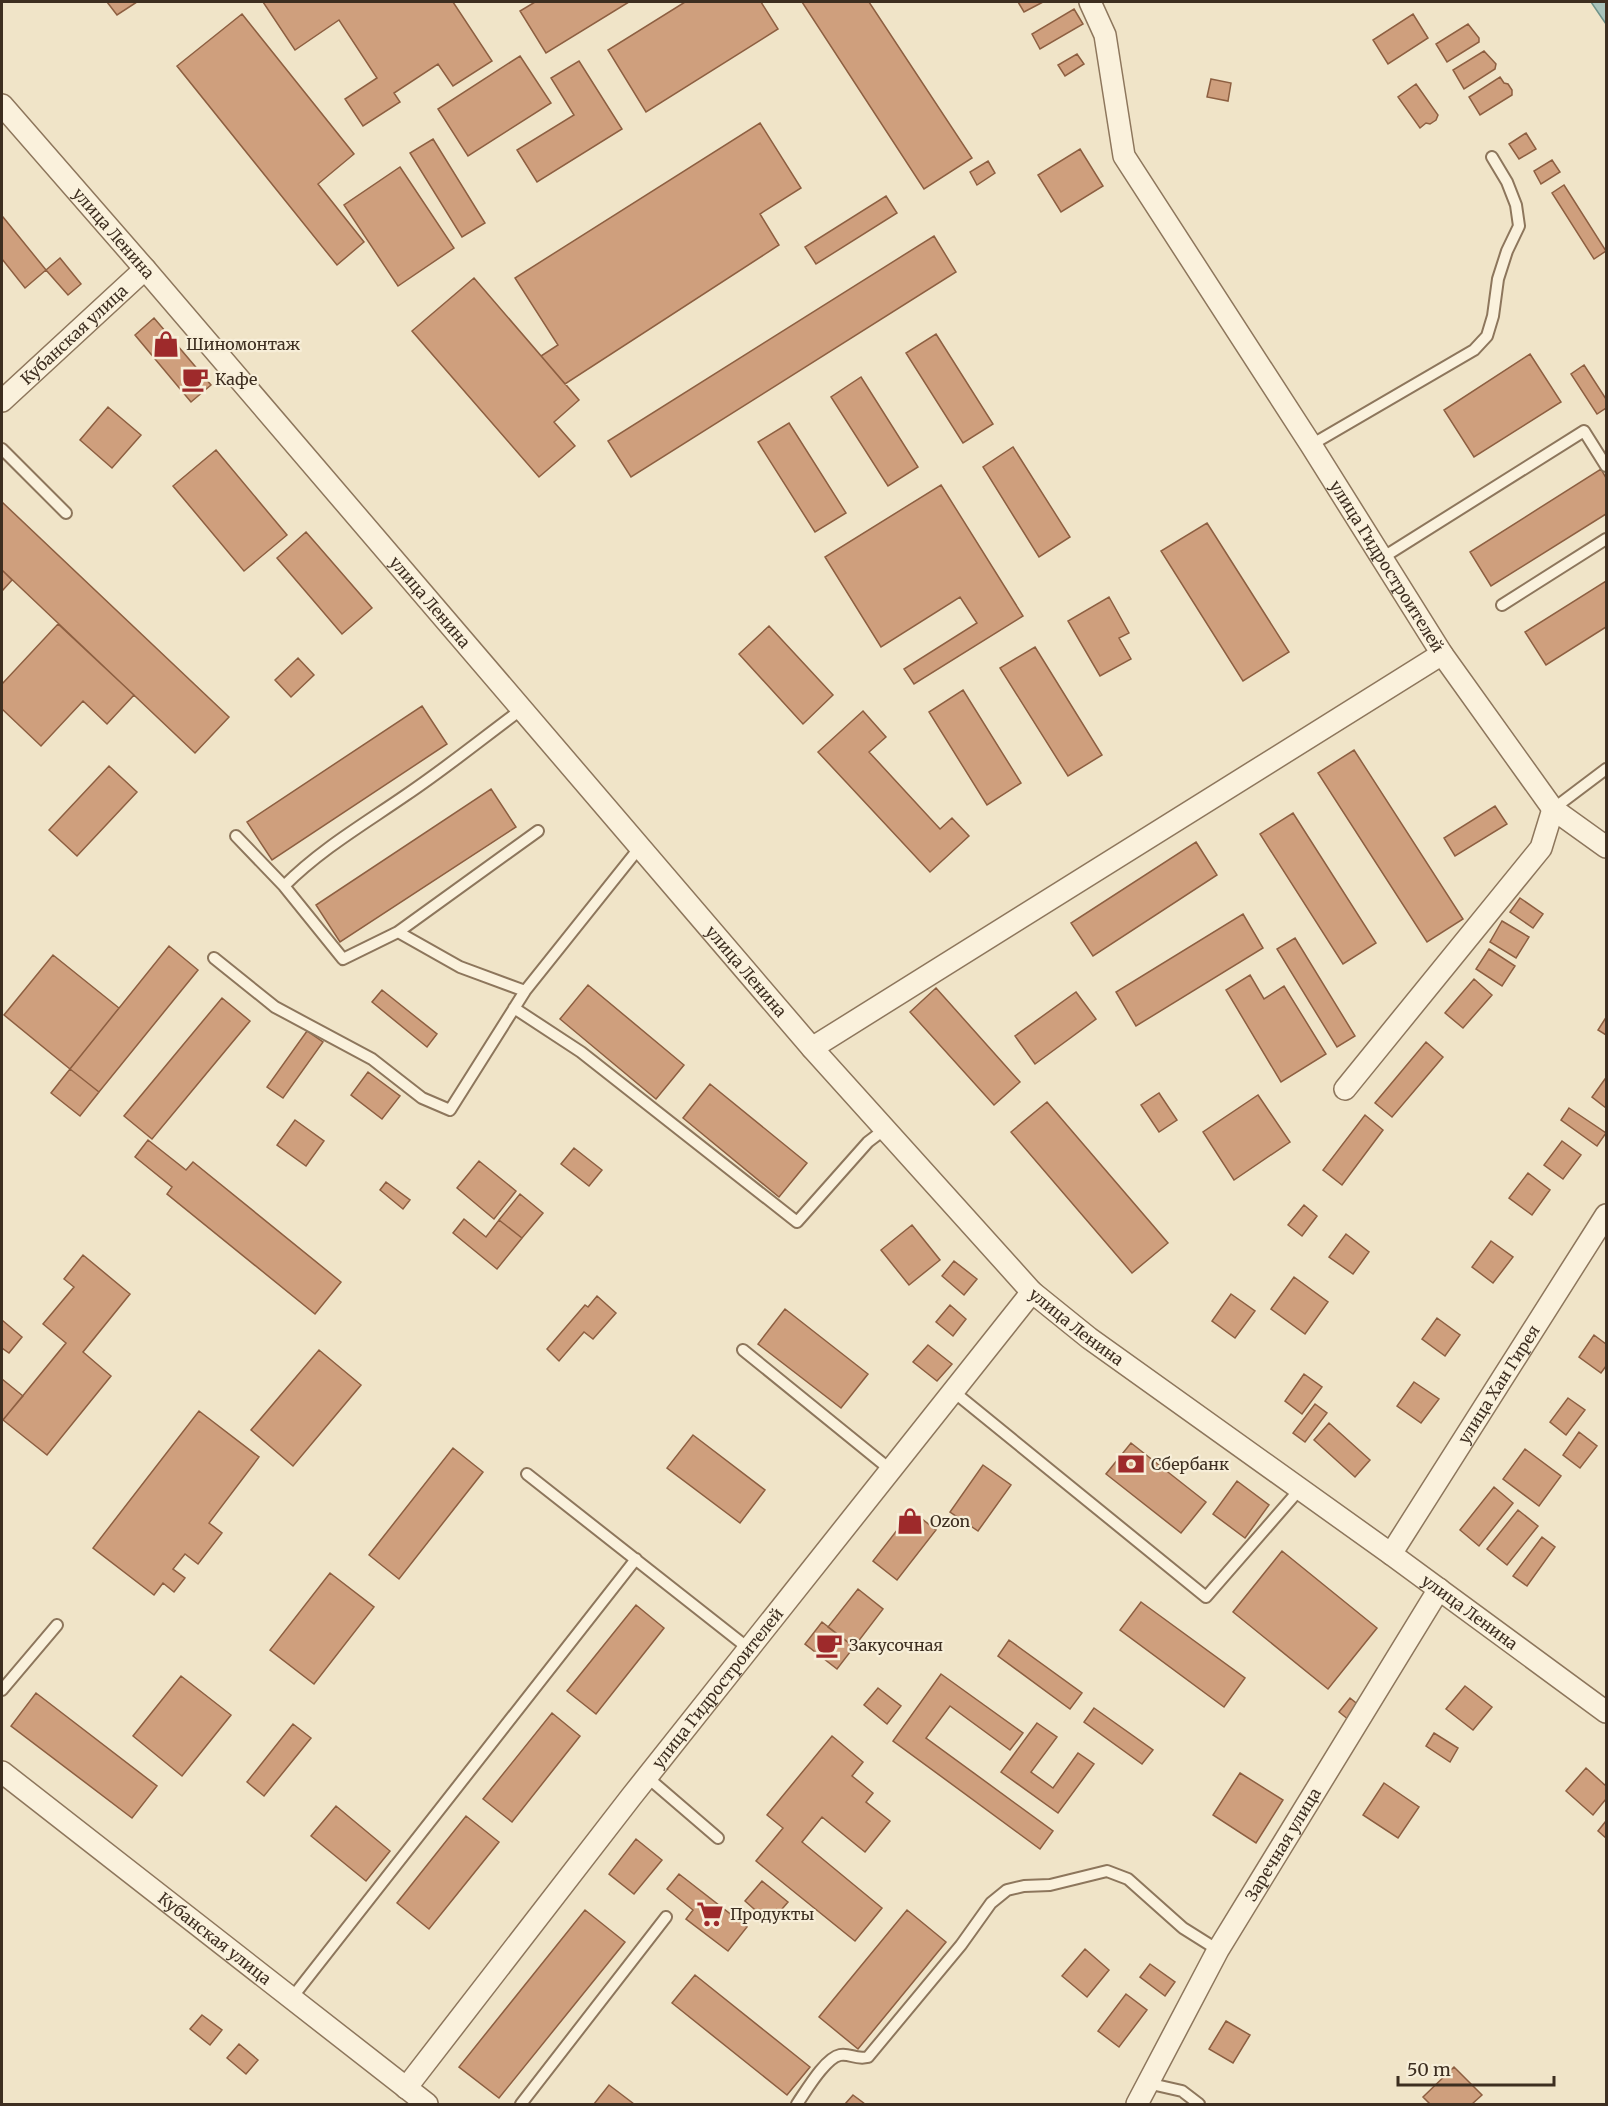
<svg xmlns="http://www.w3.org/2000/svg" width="1608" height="2106" viewBox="0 0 1608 2106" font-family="Merriweather,serif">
<rect width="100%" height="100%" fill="#f0e4c8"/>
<path fill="#a9c4bc" stroke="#6f938a" stroke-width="1.5" d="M 1591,2 L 1606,2 L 1606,24 Z"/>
<path fill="#cf9f7d" stroke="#8d5f41" stroke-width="1.5" d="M 107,2 L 137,2 L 117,15 Z
M 263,2 L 453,2 L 492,61 L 453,86 L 438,64 L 394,93 L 400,102 L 363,126 L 345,99 L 377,78 L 339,20 L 295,50 Z
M 535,2 L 629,2 L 546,53 L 520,11 Z
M 685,2 L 761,2 L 778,29 L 646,112 L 608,50 Z
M 802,2 L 869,2 L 972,158 L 924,189 Z
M 1018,2 L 1043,2 L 1024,12 Z
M 1074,9 L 1083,24 L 1040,49 L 1032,34 Z
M 242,14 L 354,154 L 318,184 L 364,242 L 337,265 L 177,66 Z
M 1413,14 L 1428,38 L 1388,64 L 1373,40 Z
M 1468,24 L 1479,38 L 1479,42 L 1447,62 L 1436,44 Z
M 1484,51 L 1496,64 L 1495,69 L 1464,89 L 1453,70 Z
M 1077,54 L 1084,64 L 1065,76 L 1058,65 Z
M 520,56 L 551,103 L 468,156 L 438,109 Z
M 579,61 L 622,129 L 537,182 L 517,150 L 574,115 L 551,78 Z
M 1500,77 L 1504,83 L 1508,84 L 1512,90 L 1512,95 L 1480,115 L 1469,97 Z
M 1211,79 L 1231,83 L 1228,101 L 1207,97 Z
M 1416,84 L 1438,115 L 1436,120 L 1430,124 L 1426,123 L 1420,128 L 1398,97 Z
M 760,123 L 801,188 L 760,214 L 779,245 L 565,384 L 541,356 L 558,345 L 515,278 Z
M 1526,133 L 1536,149 L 1519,159 L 1509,144 Z
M 433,139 L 485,223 L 462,237 L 410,153 Z
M 1080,149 L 1103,186 L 1061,212 L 1038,175 Z
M 1552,160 L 1560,172 L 1541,184 L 1534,171 Z
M 988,161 L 995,173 L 977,185 L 970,172 Z
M 400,167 L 454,248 L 398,286 L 344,205 Z
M 1564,185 L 1606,251 L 1594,259 L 1552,193 Z
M 886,196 L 897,213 L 816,264 L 805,247 Z
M 3,217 L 46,270 L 25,288 L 2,259 L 2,218 Z
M 934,236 L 956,272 L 631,477 L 608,441 Z
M 60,258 L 81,284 L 68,295 L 46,270 Z
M 474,278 L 579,400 L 554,422 L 575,446 L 539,477 L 412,331 Z
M 154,318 L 211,385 L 191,402 L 135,335 Z
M 936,334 L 993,424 L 963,443 L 906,353 Z
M 1530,354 L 1561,402 L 1474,457 L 1444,410 Z
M 1584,365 L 1606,399 L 1606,408 L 1597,414 L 1571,374 Z
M 861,377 L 918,467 L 888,486 L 831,397 Z
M 108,407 L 141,435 L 112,468 L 80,440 Z
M 789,423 L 846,513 L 815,532 L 758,442 Z
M 1013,447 L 1070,537 L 1039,557 L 983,467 Z
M 216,450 L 287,535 L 244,571 L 173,486 Z
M 1601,469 L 1606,478 L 1606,514 L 1491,586 L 1470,552 Z
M 941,485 L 1023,616 L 914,684 L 904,669 L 977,623 L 960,597 L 881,647 L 825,557 Z
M 2,502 L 229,717 L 195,753 L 2,570 Z
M 1207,523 L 1289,652 L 1243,681 L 1161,551 Z
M 306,532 L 372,608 L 342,634 L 277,558 Z
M 2,570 L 12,580 L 2,591 Z
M 1606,581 L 1606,627 L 1546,665 L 1525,632 Z
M 1109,597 L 1129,633 L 1119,638 L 1131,659 L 1100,676 L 1068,621 Z
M 58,624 L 134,695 L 107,724 L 83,701 L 41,746 L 2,709 L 2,684 Z
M 769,626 L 833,695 L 803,724 L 739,654 Z
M 1035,647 L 1102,755 L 1068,776 L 1000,668 Z
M 298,658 L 314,675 L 291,697 L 275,680 Z
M 963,690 L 1021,783 L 987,805 L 929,712 Z
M 422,706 L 447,744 L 272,860 L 247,822 Z
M 863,711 L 886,737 L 869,752 L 940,829 L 952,818 L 969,836 L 930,872 L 818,752 Z
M 1354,750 L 1463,919 L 1427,942 L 1318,773 Z
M 109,766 L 137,792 L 77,856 L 49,830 Z
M 491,789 L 516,827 L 340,942 L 316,905 Z
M 1495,806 L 1507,824 L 1455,856 L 1444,838 Z
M 1293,813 L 1376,943 L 1343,964 L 1260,834 Z
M 1196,842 L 1217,875 L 1093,956 L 1071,923 Z
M 1520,898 L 1543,914 L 1533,928 L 1510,912 Z
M 1243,914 L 1263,948 L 1136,1026 L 1116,992 Z
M 1502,921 L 1529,937 L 1516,958 L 1490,942 Z
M 1295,938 L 1355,1036 L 1337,1047 L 1277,949 Z
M 169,946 L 198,970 L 99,1092 L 70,1069 Z
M 1489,949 L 1515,966 L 1502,986 L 1476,969 Z
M 53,955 L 119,1008 L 70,1069 L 4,1015 Z
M 1250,975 L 1264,999 L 1284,986 L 1326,1054 L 1281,1082 L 1226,990 Z
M 1474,979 L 1492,995 L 1463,1028 L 1445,1013 Z
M 588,985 L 684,1065 L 656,1099 L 560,1019 Z
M 936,988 L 1020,1082 L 994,1105 L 910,1012 Z
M 382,990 L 437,1034 L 427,1047 L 372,1002 Z
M 1076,992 L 1096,1019 L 1035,1064 L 1015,1036 Z
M 222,998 L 250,1021 L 152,1139 L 124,1116 Z
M 1605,1019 L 1606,1020 L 1606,1035 L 1598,1030 Z
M 307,1031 L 323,1042 L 283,1098 L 267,1087 Z
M 1426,1042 L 1443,1057 L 1392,1117 L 1375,1103 Z
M 70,1069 L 99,1092 L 80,1116 L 51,1093 Z
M 368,1072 L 400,1096 L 382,1119 L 351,1095 Z
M 1605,1079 L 1606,1080 L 1606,1108 L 1592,1097 Z
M 710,1084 L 807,1163 L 779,1197 L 683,1118 Z
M 1159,1093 L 1177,1120 L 1159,1132 L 1141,1105 Z
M 1258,1095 L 1290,1142 L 1234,1180 L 1203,1132 Z
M 1047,1102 L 1168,1243 L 1132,1273 L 1011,1132 Z
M 1569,1108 L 1606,1133 L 1597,1146 L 1561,1120 Z
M 1365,1115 L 1383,1130 L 1342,1185 L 1323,1170 Z
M 295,1120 L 324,1141 L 306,1166 L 277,1145 Z
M 148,1140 L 186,1170 L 193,1162 L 341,1282 L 315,1314 L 167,1194 L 172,1187 L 135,1157 Z
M 1562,1141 L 1581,1155 L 1563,1179 L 1544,1165 Z
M 574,1148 L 602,1170 L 589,1186 L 561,1164 Z
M 479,1161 L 516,1191 L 494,1219 L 457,1188 Z
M 1528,1173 L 1550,1190 L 1532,1215 L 1509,1198 Z
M 386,1182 L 410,1200 L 403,1209 L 380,1190 Z
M 520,1194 L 543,1213 L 522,1238 L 499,1220 Z
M 1304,1205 L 1317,1216 L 1302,1236 L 1288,1225 Z
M 464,1219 L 486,1237 L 499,1220 L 522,1238 L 497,1269 L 453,1233 Z
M 912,1225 L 940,1260 L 909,1285 L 881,1250 Z
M 1346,1234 L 1369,1252 L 1353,1274 L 1329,1257 Z
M 1491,1241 L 1513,1257 L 1493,1283 L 1472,1267 Z
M 83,1255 L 130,1294 L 83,1352 L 111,1376 L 47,1455 L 3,1420 L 66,1343 L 43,1324 L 74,1287 L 64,1279 Z
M 954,1261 L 977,1279 L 964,1295 L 942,1276 Z
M 1294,1277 L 1328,1302 L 1305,1334 L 1271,1309 Z
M 1231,1294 L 1255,1311 L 1235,1338 L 1212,1321 Z
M 597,1296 L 616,1313 L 593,1339 L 584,1332 L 559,1361 L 547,1349 L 585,1305 L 588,1307 Z
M 950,1305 L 966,1319 L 953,1336 L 936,1322 Z
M 785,1309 L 868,1374 L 841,1408 L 758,1344 Z
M 1437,1318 L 1460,1335 L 1445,1356 L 1422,1339 Z
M 2,1320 L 22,1337 L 9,1353 L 2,1348 Z
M 1594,1335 L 1606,1344 L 1606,1366 L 1601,1373 L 1579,1357 Z
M 928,1345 L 952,1364 L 937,1381 L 913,1362 Z
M 319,1350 L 361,1385 L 293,1466 L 251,1430 Z
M 1304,1374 L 1322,1387 L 1302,1414 L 1285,1401 Z
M 2,1379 L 23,1396 L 2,1421 Z
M 1414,1382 L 1439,1399 L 1421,1423 L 1397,1406 Z
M 1568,1398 L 1585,1410 L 1566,1435 L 1550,1422 Z
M 1315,1404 L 1327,1413 L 1305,1442 L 1293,1433 Z
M 199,1411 L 259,1457 L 209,1523 L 222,1533 L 198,1564 L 185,1554 L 173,1569 L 185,1578 L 174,1592 L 163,1583 L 154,1595 L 93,1548 Z
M 1329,1423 L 1370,1460 L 1355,1477 L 1314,1440 Z
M 1579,1432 L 1597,1446 L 1580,1468 L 1563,1455 Z
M 693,1435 L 765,1490 L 740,1523 L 667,1468 Z
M 1131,1443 L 1206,1502 L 1181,1533 L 1106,1474 Z
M 453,1448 L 483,1472 L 399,1579 L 369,1555 Z
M 1525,1449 L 1561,1476 L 1539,1506 L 1503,1479 Z
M 983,1465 L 1011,1485 L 978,1531 L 950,1512 Z
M 1237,1481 L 1269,1505 L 1245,1538 L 1213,1514 Z
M 1494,1487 L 1513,1503 L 1479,1546 L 1460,1530 Z
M 1518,1510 L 1538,1526 L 1507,1565 L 1487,1549 Z
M 912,1511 L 936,1530 L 897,1580 L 873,1561 Z
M 1542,1537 L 1555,1547 L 1527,1586 L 1513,1576 Z
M 1282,1551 L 1377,1628 L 1328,1689 L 1233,1612 Z
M 330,1573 L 374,1607 L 314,1684 L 270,1650 Z
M 858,1589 L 883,1609 L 854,1647 L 828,1627 Z
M 1141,1602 L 1245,1678 L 1224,1707 L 1120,1630 Z
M 636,1605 L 664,1628 L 596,1714 L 567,1691 Z
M 822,1622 L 854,1647 L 837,1669 L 805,1644 Z
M 1009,1640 L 1082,1693 L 1070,1709 L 998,1656 Z
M 941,1674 L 1023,1733 L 1010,1750 L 950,1706 L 926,1738 L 1053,1831 L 1040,1849 L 893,1741 Z
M 181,1676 L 231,1715 L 182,1776 L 133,1736 Z
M 1465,1686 L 1492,1707 L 1473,1730 L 1446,1709 Z
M 878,1688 L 901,1706 L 887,1724 L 864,1705 Z
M 36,1693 L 157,1786 L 132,1818 L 11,1726 Z
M 1350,1698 L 1360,1706 L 1349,1720 L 1339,1712 Z
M 1094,1708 L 1153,1750 L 1142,1764 L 1084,1722 Z
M 552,1713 L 580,1736 L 512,1822 L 483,1799 Z
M 1037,1723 L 1057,1737 L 1031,1772 L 1053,1788 L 1078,1753 L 1094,1764 L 1058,1813 L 1001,1772 Z
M 293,1724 L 311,1738 L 264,1796 L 247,1782 Z
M 1434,1733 L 1458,1748 L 1450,1762 L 1426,1746 Z
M 832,1736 L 863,1762 L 852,1776 L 873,1793 L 866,1802 L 890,1821 L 865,1852 L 822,1817 L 802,1842 L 882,1908 L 855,1941 L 756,1861 L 783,1828 L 767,1815 Z
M 1586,1768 L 1606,1786 L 1606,1799 L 1593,1815 L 1566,1791 Z
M 1240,1773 L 1283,1800 L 1256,1843 L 1213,1815 Z
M 1384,1783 L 1419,1807 L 1398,1838 L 1363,1815 Z
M 336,1806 L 390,1851 L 366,1881 L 311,1836 Z
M 466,1816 L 499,1842 L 429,1929 L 397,1903 Z
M 1606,1821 L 1606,1838 L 1598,1831 Z
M 636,1839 L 662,1860 L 634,1894 L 609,1874 Z
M 679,1874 L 747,1927 L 728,1951 L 686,1919 L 693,1910 L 667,1889 Z
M 762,1881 L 788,1902 L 770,1923 L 745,1901 Z
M 585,1910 L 625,1942 L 499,2098 L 459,2067 Z
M 907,1910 L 946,1942 L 858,2049 L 819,2017 Z
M 1085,1949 L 1109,1970 L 1087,1997 L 1062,1976 Z
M 1150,1964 L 1175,1982 L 1165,1996 L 1140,1977 Z
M 695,1975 L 810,2067 L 787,2095 L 672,2003 Z
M 1126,1994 L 1147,2010 L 1119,2047 L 1098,2031 Z
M 202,2015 L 222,2030 L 210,2045 L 190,2029 Z
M 1226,2021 L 1250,2035 L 1233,2063 L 1209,2049 Z
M 239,2044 L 258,2060 L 246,2074 L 227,2058 Z
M 1454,2067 L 1482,2095 L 1472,2104 L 1430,2104 L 1423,2097 Z
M 609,2085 L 634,2104 L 594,2104 Z
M 853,2095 L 865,2104 L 845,2104 Z"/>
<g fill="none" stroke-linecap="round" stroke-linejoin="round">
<defs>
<path id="service" d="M 1311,445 L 1474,350 L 1487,336 L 1493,316 L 1498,279 L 1507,251 L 1519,226 L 1516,205 L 1507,182 L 1492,157
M 2,449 L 66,513
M 1382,558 L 1584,431 L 1606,466
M 1502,605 L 1606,539
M 1553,809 L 1606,769
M 236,836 L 284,886 L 343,959 L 398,932 L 538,831
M 284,886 C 321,849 364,824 406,795 C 446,768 483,738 522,709
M 398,932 L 460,967 L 525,991
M 214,958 L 275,1007 L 372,1059 L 422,1098 L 450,1110 L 525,991 L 640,847
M 514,1008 L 581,1052 L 797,1222 L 868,1142 L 885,1129
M 743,1350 L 892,1471
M 954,1392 L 1206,1597 L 1300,1489
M 527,1474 L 748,1648
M 2,1690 L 57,1625
M 647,1777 L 718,1838
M 291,1999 L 636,1559
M 1147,2083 L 1182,2091 L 1199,2104
M 521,2104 L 666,1917
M 797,2104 C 806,2091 825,2058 840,2055 C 850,2053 855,2060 868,2057 L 961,1945 L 991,1903 L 1007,1890 L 1024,1886 L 1050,1885 L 1107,1871 L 1128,1879 L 1183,1928 L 1218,1950"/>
<g id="minor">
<path id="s1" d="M 1090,2 L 1105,35 L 1124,156 L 1311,445 L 1442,654 L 1553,809 L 1606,847"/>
<path id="s2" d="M 2,105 L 145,269 L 812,1048 L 1032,1292 L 1089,1338 L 1391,1554 L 1606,1712"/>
<path id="s3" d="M 2,401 L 145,269"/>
<path d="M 812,1048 L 1442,654"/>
<path d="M 1345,1089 L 1541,848 L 1553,809"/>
<path id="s4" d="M 1391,1554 L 1606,1215"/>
<path id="s5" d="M 2,1772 L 427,2104"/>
<path id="s6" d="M 406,2088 L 631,1797 L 1032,1292"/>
<path id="s7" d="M 1137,2104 L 1218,1950 L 1439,1589"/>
</g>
</defs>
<use href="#service" stroke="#8d765c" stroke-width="14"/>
<use href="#minor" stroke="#8d765c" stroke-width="24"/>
<use href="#service" stroke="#faf1dc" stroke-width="10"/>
<use href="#minor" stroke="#faf1dc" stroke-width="21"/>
</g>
<defs>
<symbol id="shop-bare" viewBox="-9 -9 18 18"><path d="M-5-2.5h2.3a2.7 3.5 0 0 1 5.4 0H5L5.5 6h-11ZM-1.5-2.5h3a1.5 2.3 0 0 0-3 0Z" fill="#9e2a2b" stroke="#f7eed8" stroke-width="2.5" paint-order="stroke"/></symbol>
<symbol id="cafe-bare" viewBox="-9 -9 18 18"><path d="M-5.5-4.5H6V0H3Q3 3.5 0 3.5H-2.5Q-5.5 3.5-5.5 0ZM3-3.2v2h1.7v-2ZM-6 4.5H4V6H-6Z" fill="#9e2a2b" stroke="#f7eed8" stroke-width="2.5" paint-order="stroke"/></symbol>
<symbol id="bank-bare" viewBox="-9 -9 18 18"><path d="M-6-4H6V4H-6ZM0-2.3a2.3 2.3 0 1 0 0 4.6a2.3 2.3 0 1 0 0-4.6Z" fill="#9e2a2b" stroke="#f7eed8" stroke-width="2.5" paint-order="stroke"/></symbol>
<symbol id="supermarket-bare" viewBox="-9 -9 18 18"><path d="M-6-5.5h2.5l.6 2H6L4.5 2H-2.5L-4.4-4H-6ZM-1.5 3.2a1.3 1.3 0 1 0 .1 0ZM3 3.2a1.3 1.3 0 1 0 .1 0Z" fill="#9e2a2b" stroke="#f7eed8" stroke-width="2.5" paint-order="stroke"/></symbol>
</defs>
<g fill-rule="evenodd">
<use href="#shop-bare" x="147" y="325" width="38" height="38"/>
<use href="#cafe-bare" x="176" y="360" width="38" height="38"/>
<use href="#bank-bare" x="1112" y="1445" width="38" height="38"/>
<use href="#shop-bare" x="891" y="1502" width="38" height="38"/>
<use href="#cafe-bare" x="810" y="1626" width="38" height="38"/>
<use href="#supermarket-bare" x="691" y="1895" width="38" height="38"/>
</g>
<g text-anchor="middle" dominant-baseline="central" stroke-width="4.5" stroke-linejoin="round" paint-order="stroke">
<g font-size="16" fill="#3d2e20" stroke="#f7eed8">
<text stroke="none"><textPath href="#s2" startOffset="170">улица Ленина</textPath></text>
<text stroke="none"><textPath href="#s3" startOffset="98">Кубанская улица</textPath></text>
<text stroke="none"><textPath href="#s1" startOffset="646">улица Гидростроителей</textPath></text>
<text stroke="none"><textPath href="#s2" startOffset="656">улица Ленина</textPath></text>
<text stroke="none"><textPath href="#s2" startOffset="1142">улица Ленина</textPath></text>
<text stroke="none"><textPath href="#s2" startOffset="1628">улица Ленина</textPath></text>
<text stroke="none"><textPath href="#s4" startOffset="201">улица Хан Гирея</textPath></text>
<text stroke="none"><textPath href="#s2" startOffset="2114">улица Ленина</textPath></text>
<text stroke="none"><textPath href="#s6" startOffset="507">улица Гидростроителей</textPath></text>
<text stroke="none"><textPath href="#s7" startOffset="298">Заречная улица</textPath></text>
<text stroke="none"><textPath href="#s5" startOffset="270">Кубанская улица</textPath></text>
</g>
<g font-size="16" fill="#3d2e20" stroke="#f7eed8" text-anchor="start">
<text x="186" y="344">Шиномонтаж</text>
<text x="215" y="379">Кафе</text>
<text x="1151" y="1464">Сбербанк</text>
<text x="930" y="1521">Ozon</text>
<text x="849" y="1645">Закусочная</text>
<text x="730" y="1914">Продукты</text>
</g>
</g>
<rect width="1608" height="2106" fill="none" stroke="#3d2e20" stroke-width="6"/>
<path d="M1398 2076v9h156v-9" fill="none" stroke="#3d2e20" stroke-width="3"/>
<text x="1407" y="2076" font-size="18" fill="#3d2e20" stroke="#f7eed8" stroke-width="4.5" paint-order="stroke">50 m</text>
</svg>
